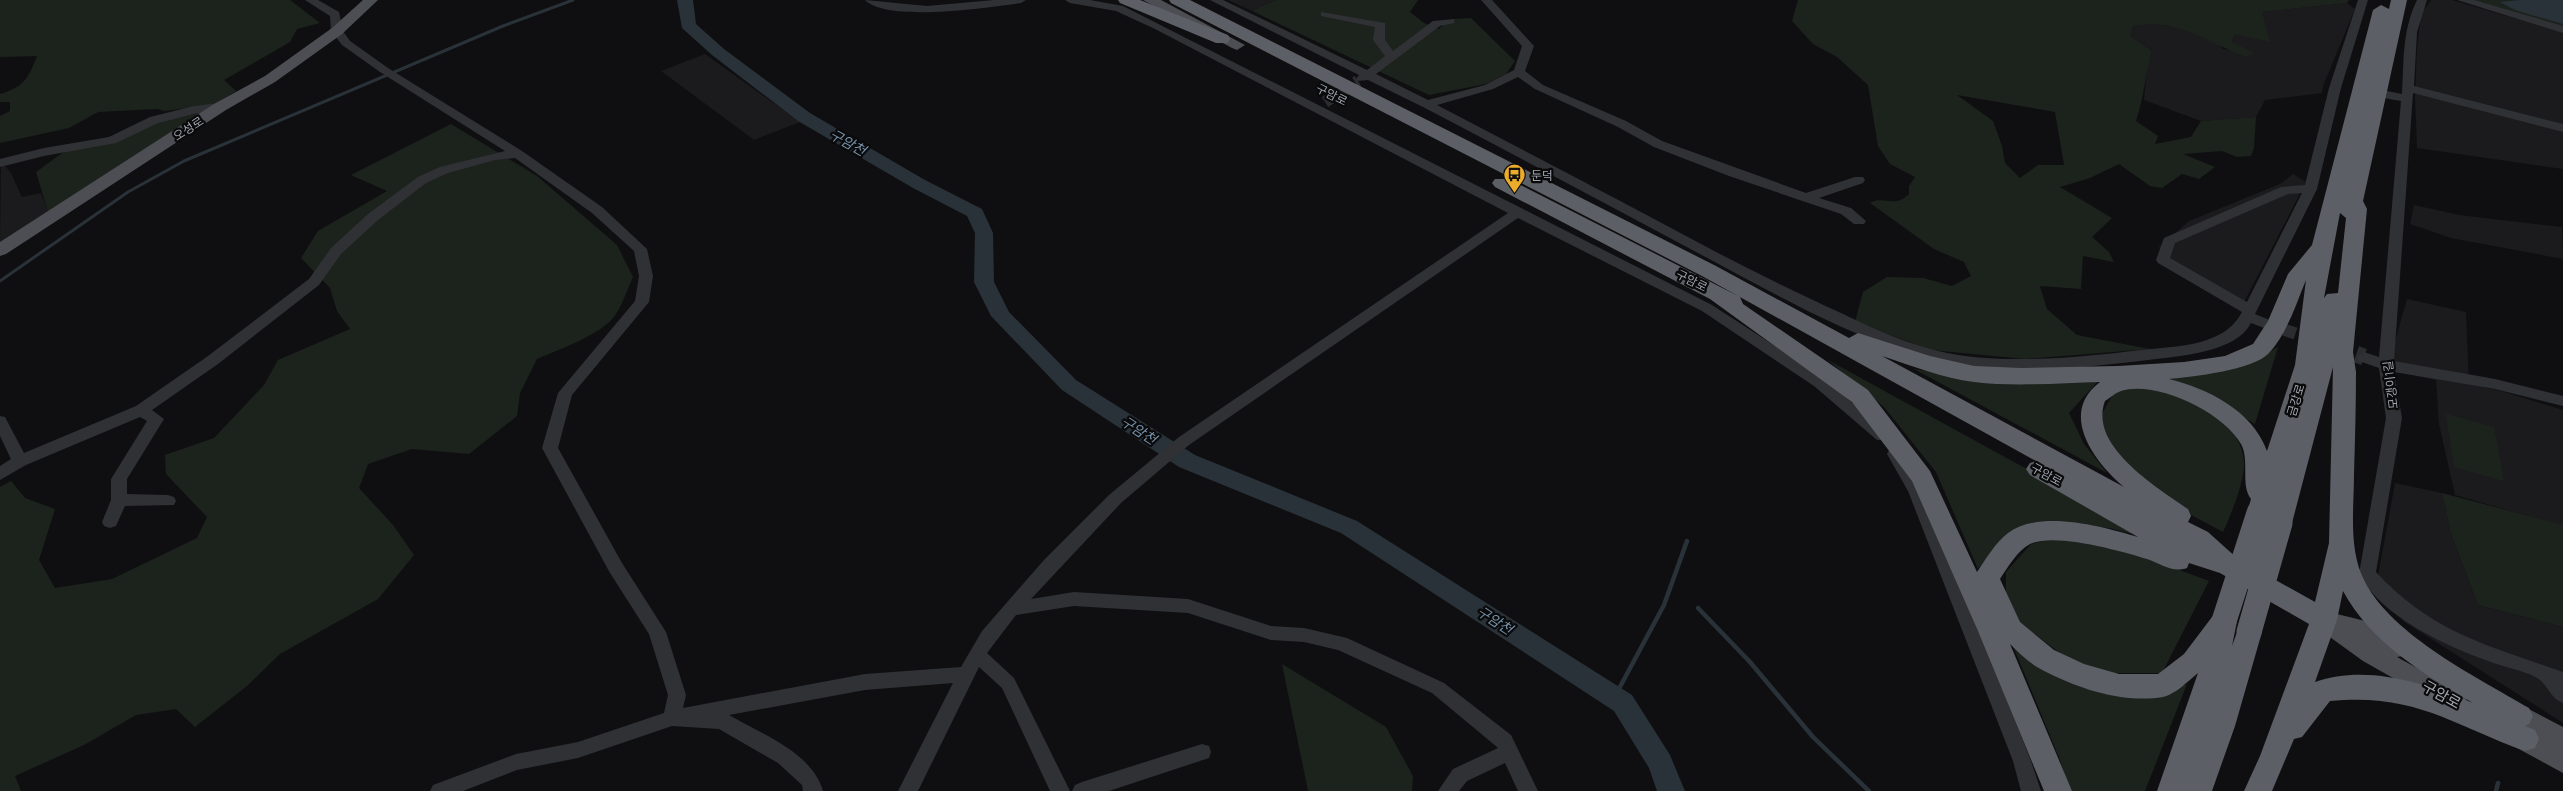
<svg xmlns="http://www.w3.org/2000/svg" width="2563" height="791" viewBox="0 0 2563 791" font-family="Barlow,'Noto Sans KR',sans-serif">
<rect width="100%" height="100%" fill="#0f0f11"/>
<path fill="#1b1b1d" d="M 1228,0 L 1276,0 L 1252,11 Z
M 2431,0 L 2452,0 L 2563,32 L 2563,169 L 2417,148 L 2415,96 L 2417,48 L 2421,14 Z
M 2347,3 L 2355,9 L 2323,86 L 2322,93 L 2265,100 L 2256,117 L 2201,121 L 2144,100 L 2147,68 L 2152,51 L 2131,36 L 2133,26 L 2147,23 L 2179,27 L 2218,42 L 2223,49 L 2253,53 L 2232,43 L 2235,34 L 2262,12 Z
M 705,54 L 800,122 L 754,140 L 661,71 Z
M 1,161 L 11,173 L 22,197 L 41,193 L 48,212 L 0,243 Z
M 2293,174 L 2306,182 L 2240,310 L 2164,266 L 2159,247 L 2189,221 L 2280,184 Z
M 2414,205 L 2459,215 L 2562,227 L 2563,259 L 2451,238 L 2410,224 Z
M 2407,299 L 2466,312 L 2469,384 L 2501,391 L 2563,410 L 2563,526 L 2455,495 L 2439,424 L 2436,380 L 2387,370 Z
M 2395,483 L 2442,493 L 2451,534 L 2478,605 L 2563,627 L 2563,723 L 2403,621 L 2378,576 Z"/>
<path fill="#1c231d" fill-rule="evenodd" d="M 0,0 L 290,0 L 320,23 L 297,29 L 290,42 L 224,80 L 236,91 L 216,104 L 165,111 L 157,109 L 98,112 L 69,128 L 0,143 L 0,116 L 10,111 L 10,102 L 0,102 L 0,94 C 24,87 28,79 37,56 L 0,57 Z
M 1276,0 L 1418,0 L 1410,12 L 1424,23 L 1438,29 L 1453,19 L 1471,18 L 1515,61 L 1506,74 L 1486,84 L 1429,95 L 1252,11 Z
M 1798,0 L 2349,0 L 2347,3 L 2262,12 L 2270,42 L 2235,34 L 2232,42 L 2254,53 L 2247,57 C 2207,43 2179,17 2133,26 L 2131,36 L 2152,51 C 2145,74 2144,98 2136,121 L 2158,136 L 2155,144 L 2191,137 L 2201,121 L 2256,117 L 2254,148 L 2251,156 L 2237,157 L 2222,151 L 2183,154 L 2215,167 L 2199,179 L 2182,174 L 2162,188 L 2150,186 L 2119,164 L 2090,178 L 2060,187 L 2112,218 L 2092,237 L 2109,252 L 2114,262 L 2083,256 L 2081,289 L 2040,286 L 2047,309 L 2077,335 L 2150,349 L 2025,359 L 1931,350 L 1855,322 L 1863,292 L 1887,277 L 1923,278 L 1952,286 L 1971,276 L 1964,262 L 1934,249 L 1870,203 C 1884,195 1894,209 1909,194 L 1909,186 L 1915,177 L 1890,164 L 1878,146 L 1868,85 L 1837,57 L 1813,44 L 1792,21 ZM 1957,95 L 2055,112 L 2064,165 L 2038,165 L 2020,178 L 2005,163 L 2002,146 L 1993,121 Z
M 2471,0 L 2563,0 L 2563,28 Z
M 205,112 L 48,212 L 36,172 L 65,151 L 156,122 Z
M 451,124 L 537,176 L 617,245 L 633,277 C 626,292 620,314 607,324 C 587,340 560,349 537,359 L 520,393 L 517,416 L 469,454 L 412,449 L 368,464 L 359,488 L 393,525 L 414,555 L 378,599 L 280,654 L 247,686 L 195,727 L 176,709 L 136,715 L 84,745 L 15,776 L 21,791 L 0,791 L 0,487 L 11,481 L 25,498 L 55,509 L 39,560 L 55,588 L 112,579 L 197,538 L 207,517 L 166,474 L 165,455 L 214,438 L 264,385 L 278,360 L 350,329 L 337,311 L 330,288 L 301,258 L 318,231 L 387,191 L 351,175 Z
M 2278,347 L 2255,424 L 2220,404 L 2151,377 L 2254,359 Z
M 1828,360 L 2154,539 L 2109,528 L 2037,523 L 2001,541 L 1978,569 L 1936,472 L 1884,407 Z
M 1914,369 L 2004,382 L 2099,380 L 2069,413 L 2084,444 L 2107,473 Z
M 2136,385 C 2147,387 2159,387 2170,390 C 2201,399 2242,426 2244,462 C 2245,480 2231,515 2223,532 L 2180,509 L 2116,457 L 2100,417 L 2116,389 Z
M 2446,414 L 2494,427 L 2504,481 L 2454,467 Z
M 2442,493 L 2563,525 L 2563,627 L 2478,605 L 2451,534 Z
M 2053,538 L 2115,546 L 2209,581 L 2162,673 L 2104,673 L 2064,656 L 2020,623 L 2006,597 L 2006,572 L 2031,544 Z
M 2011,641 L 2140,697 L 2187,684 L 2145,791 L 2070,791 L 2060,760 Z
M 1282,664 L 1386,727 L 1413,776 L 1412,791 L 1308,791 Z"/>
<path fill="#293238" d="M 2521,0 L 2563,0 L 2563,24 L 2515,10 L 2500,2 Z"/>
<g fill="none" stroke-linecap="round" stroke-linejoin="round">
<path stroke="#293238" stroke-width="3" d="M 0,281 L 128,192 L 184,161 L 503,26 L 573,0"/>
<path stroke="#293238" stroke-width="4.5" d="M 1698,608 L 1750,662 L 1813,737 L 1869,791
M 1614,698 L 1664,605 L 1687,541
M 2496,791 L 2498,783"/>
<path fill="#293238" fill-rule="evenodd" d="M 677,0 L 693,0 L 696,24 L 724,49 L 810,113 L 925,180 L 982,209 L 993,233 L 994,282 L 1009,312 L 1076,380 L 1195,455 L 1357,521 L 1632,695 L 1670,755 L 1685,791 L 1657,791 L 1649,768 L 1614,711 L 1341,533 L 1179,467 L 1062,390 L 991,316 L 974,282 L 975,233 L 967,216 L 913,188 L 798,121 L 712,55 L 682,28 Z"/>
<path stroke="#2c2d31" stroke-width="12" stroke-dasharray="12 6" stroke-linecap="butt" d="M 1325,102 L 1358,81
M 2267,324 L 2312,339"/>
<path stroke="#2c2d31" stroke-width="17" stroke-dasharray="17 8" stroke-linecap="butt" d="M 2309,338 L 2364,357"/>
<path fill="#303135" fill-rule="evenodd" d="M 305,0 L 318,0 L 339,12 L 343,31 L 350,41 L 388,68 L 522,151 L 602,207 L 647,249 L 653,276 L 649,302 L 572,395 L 558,448 L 622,563 L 666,632 L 686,695 L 683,708 L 865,674 L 961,667 L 982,631 L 1044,560 L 1109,495 L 1179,437 L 1508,213 L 1155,29 L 1116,11 L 1070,3 L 1065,0 L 1090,0 L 1123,6 L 1712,305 L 1824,378 L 1890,436 L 1887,440 L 1877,440 L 1814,386 L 1702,311 L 1518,218 L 1189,445 L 1121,503 L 1031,599 L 1074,592 L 1188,599 L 1271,626 L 1304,628 L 1347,638 L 1444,683 L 1511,735 L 1538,791 L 1518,791 L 1505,763 L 1467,781 L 1459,791 L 1438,791 L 1453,769 L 1498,748 L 1497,747 L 1432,693 L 1338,650 L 1304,642 L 1271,640 L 1188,613 L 1074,606 L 1016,615 L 987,653 L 1014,678 L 1070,791 L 1050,791 L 1002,688 L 979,667 L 918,791 L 898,791 L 953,683 L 865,690 L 729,715 C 761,734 812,752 823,791 L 803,791 L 802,785 L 778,763 L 719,729 L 672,726 L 578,758 L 517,770 L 463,791 L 430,791 L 433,785 L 516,754 L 578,742 L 664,713 L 668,695 L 649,634 L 610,573 L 542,448 L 558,393 L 635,301 L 639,276 L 634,251 L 592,213 L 515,158 L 495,160 L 448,173 L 426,183 L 378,220 L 341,254 L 319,285 L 218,364 L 152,410 L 164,419 L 127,479 L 127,494 L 168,495 L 174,497 L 176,501 L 174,505 L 125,506 L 116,526 L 110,528 L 104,526 L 102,522 L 111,500 L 111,479 L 147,421 L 140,417 L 26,465 L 0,480 L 0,466 L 11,459 L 0,436 L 0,416 L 5,417 L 24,453 L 136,406 L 208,356 L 309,279 L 331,248 L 368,214 L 418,177 L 440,167 L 505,151 L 380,72 L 342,45 L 331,31 L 330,16 Z
M 865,0 L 927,6 L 994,0 L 1026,0 L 1021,3 C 989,7 888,23 865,0 Z
M 1210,0 L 1223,0 L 1367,70 L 1385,56 L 1373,40 L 1375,27 L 1321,16 L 1321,12 L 1385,23 L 1385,40 L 1393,51 L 1433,21 L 1454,19 L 1454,23 L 1440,26 L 1376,74 L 1428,100 L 1485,85 L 1514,70 L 1522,46 L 1481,0 L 1492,0 L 1534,46 L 1525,71 L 1543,85 L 1626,121 L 1662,141 L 1806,193 L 1855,177 L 1863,177 L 1865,180 L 1863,183 L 1819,198 L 1851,208 L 1866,221 L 1864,224 L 1854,224 L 1841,214 L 1729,176 L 1654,147 L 1618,127 L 1535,89 L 1518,77 L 1493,89 L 1437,105 C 1531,154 1625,203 1718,253 C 1759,274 1799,294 1841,313 C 1880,332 1921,350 1965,356 C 2023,363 2083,357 2141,350 C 2176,346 2224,347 2242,312 L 2158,263 L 2156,260 L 2164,238 L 2281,187 L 2305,185 L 2329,88 L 2358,0 L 2368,0 L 2341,88 L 2317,189 L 2255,314 L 2272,321 L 2274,324 L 2272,327 L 2267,329 L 2251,323 C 2236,353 2178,356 2148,360 C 2088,367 2024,375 1963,366 C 1876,353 1777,295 1698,253 C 1606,204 1515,155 1423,107 L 1368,80 L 1358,81 L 1356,79 L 1359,75 ZM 2302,193 L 2247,302 L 2170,258 L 2175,243 L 2288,194 Z
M 2417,0 L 2427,0 L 2417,32 L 2414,86 L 2563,124 L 2563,132 L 2413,93 L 2394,361 L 2495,379 L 2563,396 L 2563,406 L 2495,389 L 2394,372 L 2402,418 L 2376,572 C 2433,633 2487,645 2563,672 L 2563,703 C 2551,699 2548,686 2539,679 C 2529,672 2504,667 2491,662 C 2448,647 2381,617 2359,574 L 2386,418 L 2379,368 L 2359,361 L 2357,357 L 2364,352 L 2379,357 L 2401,101 L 2383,98 L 2381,95 L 2387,91 L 2402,94 C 2404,60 2402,31 2417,0 Z
M 2457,0 L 2474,0 L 2563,26 L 2563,33 Z
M 220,103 L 226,107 L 224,110 L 194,114 L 158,123 L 116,143 L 44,156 L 0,167 L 0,159 L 44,148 L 109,137 L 150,117 L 194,106 Z
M 1895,448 L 1901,450 L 1924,491 L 2031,761 L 2041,791 L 2021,791 L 2013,761 L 1908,491 L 1887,454 L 1889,450 Z
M 1202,744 L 1209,746 L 1211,752 L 1209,758 L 1109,791 L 1072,791 L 1075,785 L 1082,782 Z"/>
<path fill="#4c4e54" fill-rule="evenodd" d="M 363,0 L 378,0 L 342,34 L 275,82 L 226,110 L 6,254 L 0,256 L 0,242 L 214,104 L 265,76 L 332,28 Z
M 1143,0 L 1161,0 L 1245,45 L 1237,50 L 1232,48 Z
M 2324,610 C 2348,619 2399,623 2412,648 L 2408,655 L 2397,657 L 2464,694 L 2467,701 L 2464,708 L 2455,711 L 2446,708 L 2363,661 L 2316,627 L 2312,620 L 2316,613 Z
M 2506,697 L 2563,727 L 2563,773 L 2504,741 L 2501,733 L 2504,725 L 2511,723 L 2497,715 L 2494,708 L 2497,701 Z"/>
<path fill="#5c5f66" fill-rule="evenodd" d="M 1118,0 L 1140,0 L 1228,35 L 1230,39 L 1228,43 L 1216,43 L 1120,3 Z
M 1169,0 L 1190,0 L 1716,266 L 1849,338 L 1858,333 L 1930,356 L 1974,366 L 2021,368 L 2118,366 L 2184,362 L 2225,356 L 2253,344 L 2268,321 L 2288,274 L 2312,245 L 2373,10 L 2381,5 L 2389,9 L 2391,0 L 2407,0 L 2363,201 L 2367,209 L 2353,352 L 2356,372 C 2356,406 2355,440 2354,474 C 2354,509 2348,550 2365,582 C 2393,636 2478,678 2529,708 L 2533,716 L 2529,724 L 2525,726 L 2535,730 L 2539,739 L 2535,748 L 2525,751 C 2450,724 2416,693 2330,701 L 2302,737 L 2294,739 L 2272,791 L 2244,791 L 2260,756 L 2309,624 L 2220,573 L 2189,563 L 2187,568 C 2173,573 2161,564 2147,559 C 2122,551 2054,532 2030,544 C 2017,551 2008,567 2000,579 L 2020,622 L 2054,650 L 2084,664 L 2119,674 L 2158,674 L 2184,654 L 2215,613 L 2224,610 L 2233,613 L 2237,621 L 2232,646 L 2240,624 L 2249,621 L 2258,624 L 2262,632 L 2235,726 L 2212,791 L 2157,791 L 2198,673 C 2188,681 2176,694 2163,697 C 2121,704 2073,687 2037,667 C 2027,661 2018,652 2010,644 L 2072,791 L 2044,791 L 1978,631 L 1912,481 L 1852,402 L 1710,299 L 1495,187 L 1492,183 L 1495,179 L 1509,179 L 1740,297 L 1743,304 L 1868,390 L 1930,471 L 1977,572 C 1986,559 1995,543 2008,533 C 2041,509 2103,527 2138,537 L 2030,475 L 2026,469 L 2030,463 L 2036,461 L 1702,276 L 1171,3 ZM 2340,213 L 2346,218 L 2338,293 L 2327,294 L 2324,298 ZM 2306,280 L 2295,365 L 2267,451 C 2252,410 2208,389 2169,379 C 2191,377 2254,370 2269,353 C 2287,334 2296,304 2306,280 ZM 1882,356 C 1912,366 1943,378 1974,382 C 2015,387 2059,383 2100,382 C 2058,413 2094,462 2124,487 ZM 2333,367 L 2329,543 L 2315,602 L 2238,559 L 2208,532 L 2188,522 L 2191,516 L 2188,509 C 2158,488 2088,446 2105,401 C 2110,398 2115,393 2121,391 C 2156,380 2223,412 2241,444 C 2250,460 2240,485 2251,499 L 2247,513 L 2250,520 L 2259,522 L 2268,520 L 2270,516 L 2268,523 L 2271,530 L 2280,532 L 2289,530 L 2292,523 ZM 2343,591 C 2370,642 2425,675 2473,703 C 2425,683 2366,664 2315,682 L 2337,620 Z"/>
<path stroke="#5c5f66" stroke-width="25" d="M 2224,621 L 2259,513
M 2249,632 L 2280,523"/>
</g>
<defs>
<symbol id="bus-pin" viewBox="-11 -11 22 30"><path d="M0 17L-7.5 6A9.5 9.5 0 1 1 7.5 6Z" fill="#ecac2b" stroke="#0a0a0b"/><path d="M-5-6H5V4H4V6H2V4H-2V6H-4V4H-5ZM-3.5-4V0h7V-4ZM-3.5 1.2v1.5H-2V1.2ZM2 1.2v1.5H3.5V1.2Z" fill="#111"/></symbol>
</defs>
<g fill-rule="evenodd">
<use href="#bus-pin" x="1502" y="162" width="25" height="34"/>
</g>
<g text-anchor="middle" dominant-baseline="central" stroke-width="4.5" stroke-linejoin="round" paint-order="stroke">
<g font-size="12" fill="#a1a6b1" stroke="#0a0a0b">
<text transform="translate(1332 94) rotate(27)">구암로</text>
<text transform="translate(188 128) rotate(-33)">오성로</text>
<text transform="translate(1692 280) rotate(27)">구암로</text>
<text transform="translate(2390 385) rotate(-97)">모갱이1길</text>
<text transform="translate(2295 400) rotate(-73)">금강로</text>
<text transform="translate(2047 474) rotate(29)">구암로</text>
</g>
<g font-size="12" fill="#a1a6b1" stroke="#0a0a0b" text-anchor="start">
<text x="1531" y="175">둔덕</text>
</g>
<g font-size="14" font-style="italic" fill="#7793ac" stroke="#0a0a0b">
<text transform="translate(848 142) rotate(29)">구암천</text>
<text transform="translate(1139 430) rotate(33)">구암천</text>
<text transform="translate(1495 620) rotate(33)">구암천</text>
</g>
<g font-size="15" fill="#a1a6b1" stroke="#0a0a0b">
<text transform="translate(2442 694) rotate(29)">구암로</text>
</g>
</g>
</svg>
